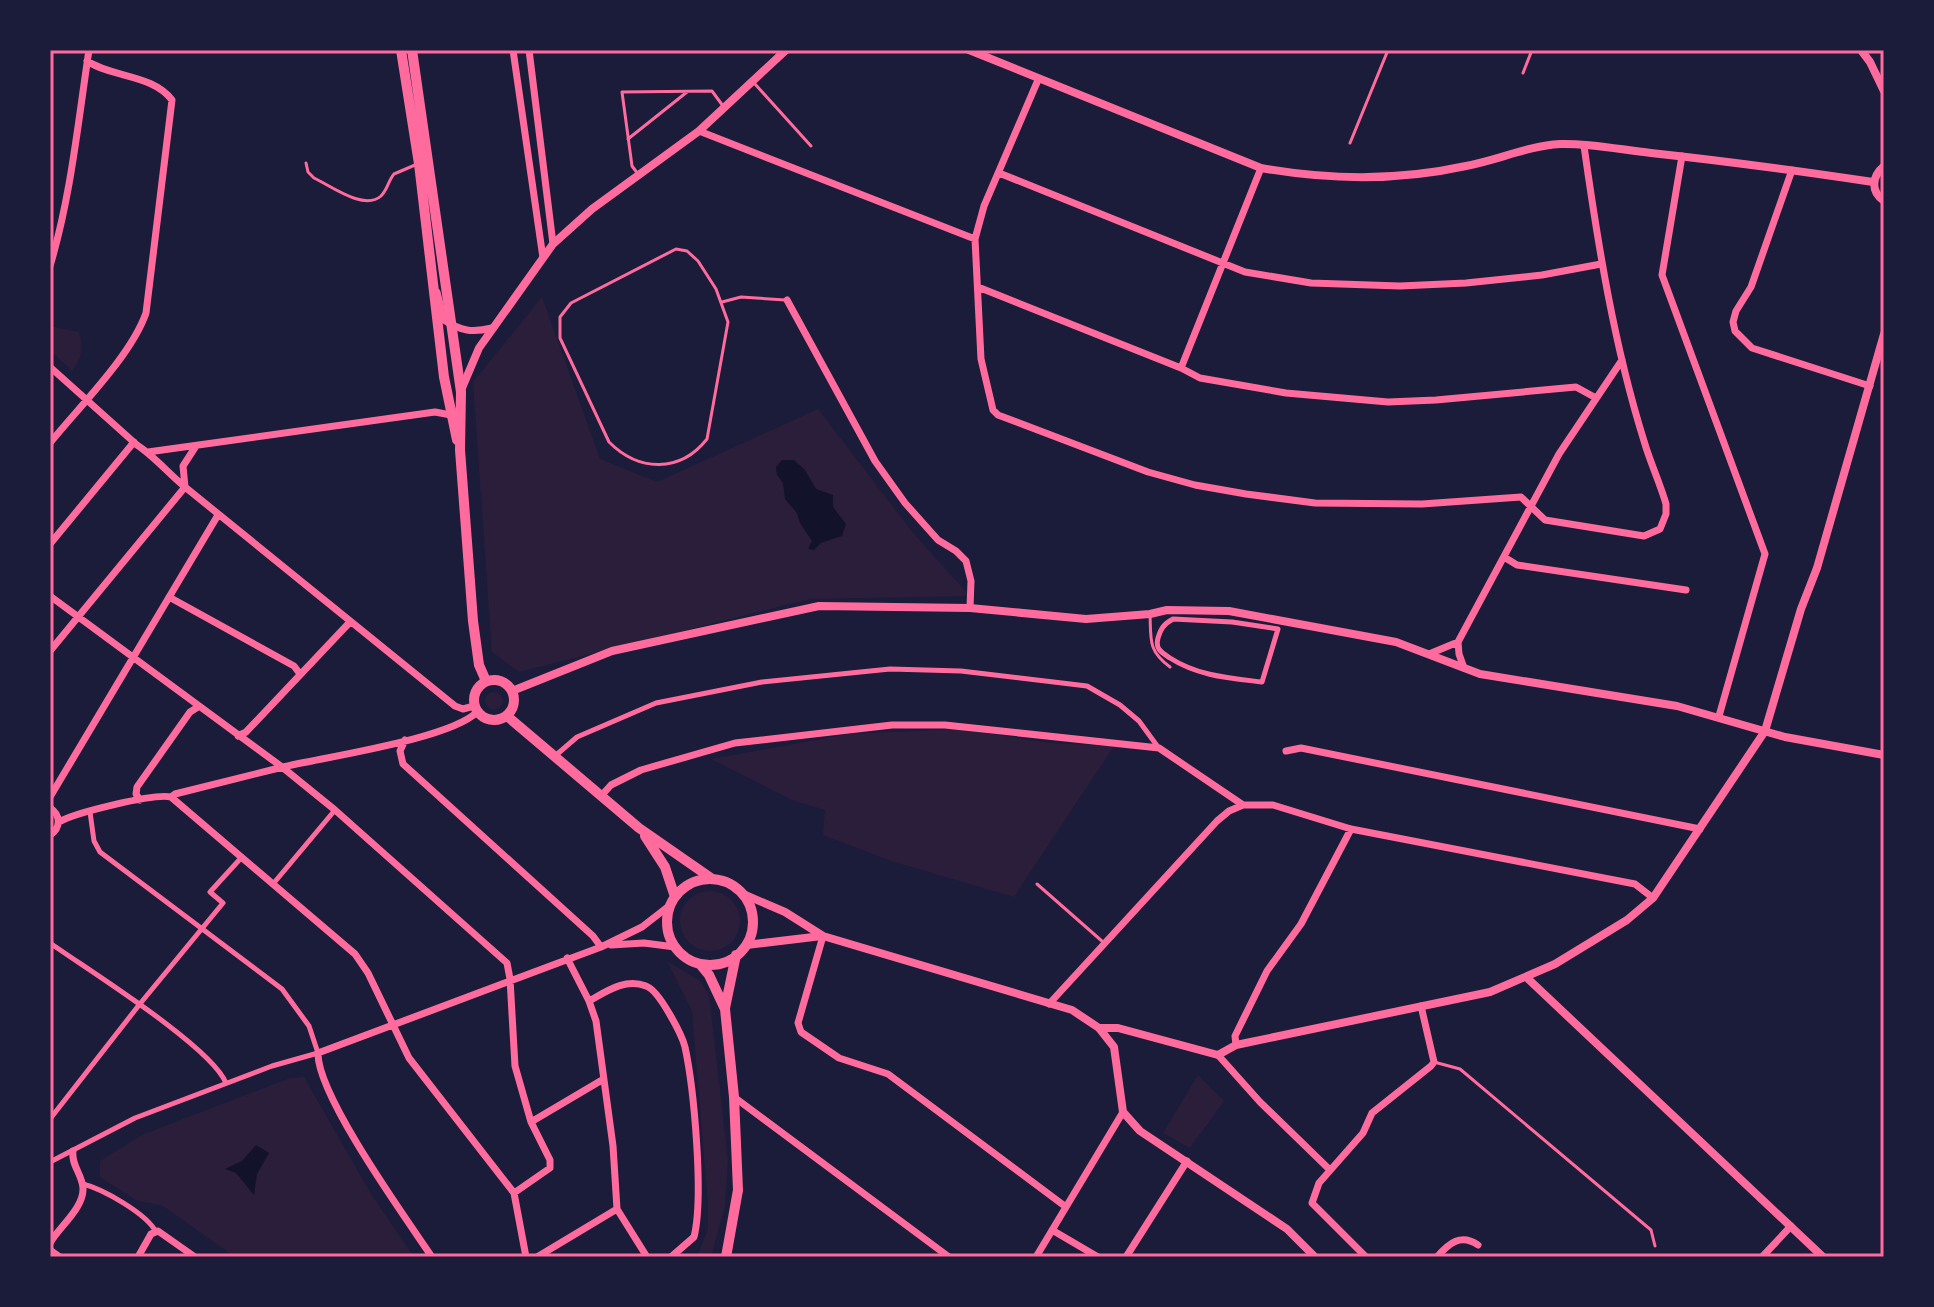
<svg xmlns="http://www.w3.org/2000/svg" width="1934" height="1307" viewBox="0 0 1934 1307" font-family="Poppins,sans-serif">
<rect width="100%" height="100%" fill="#1b1b3a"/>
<path fill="#2a1e3b" d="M 542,297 L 600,459 L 657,482 L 818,409 L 914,534 L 970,596 L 810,599 L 519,672 L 492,652 L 473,382 Z
M 50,326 L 79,332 C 84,348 82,357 72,371 L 50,350 Z
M485 701a9 9 0 1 1 18 0a9 9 0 1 1-18 0Z
M 959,729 L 1050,743 L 1114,746 L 1014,897 L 891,861 L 823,835 L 825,810 L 792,800 L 711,759 L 849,734 Z
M680 921a30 30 0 1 1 60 0a30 30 0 1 1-60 0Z
M 667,961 L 700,981 L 709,995 L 728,1160 L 725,1206 L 711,1257 L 697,1257 L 708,1229 L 708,1204 L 692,1011 Z
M 1198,1075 L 1224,1101 L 1190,1148 L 1163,1133 Z
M 304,1077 L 371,1194 L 414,1257 L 235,1257 L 163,1206 L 136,1200 L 100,1177 L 100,1161 L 144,1134 L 290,1078 Z"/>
<path fill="#12122b" d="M 782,460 L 794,460 L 805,470 L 816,489 L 833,495 L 833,507 L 846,524 L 842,536 L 821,543 L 814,550 L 808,549 L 812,541 L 800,523 L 797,513 L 785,499 L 783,483 L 777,475 L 776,467 Z
M 256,1145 L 269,1153 L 257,1174 L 254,1195 L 236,1173 L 225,1169 L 242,1161 Z"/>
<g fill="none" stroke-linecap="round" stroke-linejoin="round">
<path stroke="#ff6b9d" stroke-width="3" d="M 1523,73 L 1532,50
M 755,84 L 811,146
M 628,139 L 687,92
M 1350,143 L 1388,50
M 306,163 L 308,172 L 314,178 C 331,186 364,211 381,196 C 388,189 388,181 394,174 L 415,165
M 638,174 L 632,166 L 622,92 L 712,91 L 723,106
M 676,249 L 687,251 L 698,261 L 716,289 L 728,322 L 707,439 C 680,473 639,472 609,442 L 560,338 L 560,317 L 571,303 Z
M 722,302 L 741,297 L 785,300
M 1150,614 C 1151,640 1148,651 1170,667
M 1037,884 L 1103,942
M 1434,1062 L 1460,1069 L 1651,1230 L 1655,1246"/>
<path stroke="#ff6b9d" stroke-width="5" d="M 1173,619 L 1232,622 L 1278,629 L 1262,682 C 1229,678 1198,676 1170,658 C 1161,652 1155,649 1158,638 C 1161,628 1164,624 1173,619 Z
M 555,756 L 577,737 L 656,703 L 762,682 L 890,669 L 961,671 L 1087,686 L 1120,705 L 1139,721 L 1158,747
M 273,884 L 335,810
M 50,943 C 88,970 211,1046 226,1083
M 50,1119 L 139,1005 L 223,903 L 210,892 L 241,858
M 50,1162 L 135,1118 L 272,1066 L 318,1053 L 309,1026 L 282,989 L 100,852 L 94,841 L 90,812
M 83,1184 C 103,1189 147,1214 156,1232"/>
<path stroke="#ff6b9d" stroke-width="7" d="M 513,50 L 543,258
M 529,50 L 553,244
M 1038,80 L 984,206 L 975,239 L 981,359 L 993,410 L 998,415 L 1148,472 L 1195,485 L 1246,494 L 1315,503 L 1422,504 L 1521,497 L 1545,520 L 1644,536 L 1660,529 L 1666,514 L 1666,504 C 1660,483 1650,462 1644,441 C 1614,345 1598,245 1584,146
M 699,131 L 975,239
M 1682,156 L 1662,275 L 1765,554 L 1719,716
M 1792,170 L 1751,287 L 1736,311 L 1733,322 L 1735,331 L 1752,348 L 1870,386
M 999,173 L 1245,272 L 1311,283 L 1400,286 L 1466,283 L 1542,275 L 1601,264
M 50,266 C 71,196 78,122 89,50
M 978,287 L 1181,368 L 1200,378 L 1286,393 L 1388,402 L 1436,400 L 1576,387 L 1596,398
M 437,292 L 444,320 C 461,331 472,333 492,328
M 787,300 L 875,461 L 905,503 L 938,540 L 956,551 L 966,561 L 971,581 L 970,608
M 50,367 L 137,445 C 154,456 169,474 185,487 L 455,706 L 463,709 L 474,706
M 1181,368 L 1261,168
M 50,443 C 79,407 131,356 146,313 L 172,100 C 152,74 113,78 87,61
M 148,452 L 435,412 L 451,415
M 185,487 L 183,466 L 196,446
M 50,544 L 134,442
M 1504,557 L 1517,565 L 1686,590
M 50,596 L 282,767 L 335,810 L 507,963 L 510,979 L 515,1066 L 531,1122 L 550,1160 L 550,1168 L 514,1193
M 169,597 L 294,666 L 300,674
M 50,651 L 185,487
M 1429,654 L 1458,642
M 1464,668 L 1459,654 L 1458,642 L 1559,454 L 1622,360
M 238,736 L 246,732 L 350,622
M 405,740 L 400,751 L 403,764 L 593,936 L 601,947
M 1286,751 L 1301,748 L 1700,829
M 601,796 L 611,785 L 641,770 L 735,743 L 892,725 L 945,725 L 1159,748 L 1243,805
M 50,797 L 218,515
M 171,797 L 355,954 L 368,973 L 409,1058 L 514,1193 L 526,1257
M 140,800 L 136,794 L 137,787 L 190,712 L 198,707
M 50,808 C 61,815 61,828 50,835
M 59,822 C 74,813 154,793 171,797 L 175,794 C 211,785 247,776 283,767 C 325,757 450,739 477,712
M 823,936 L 798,1023 L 801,1032 L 839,1058 L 888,1074 L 1066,1207
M 611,945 L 644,943 L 675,947
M 567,958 L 589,1001 L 596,1021 L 613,1146 L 617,1209 L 647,1257
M 589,1001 C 607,991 625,978 646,986 C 659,990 682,1035 685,1047 C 694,1089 704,1197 694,1237 L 671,1257
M 1049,1004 L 1217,821 L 1229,811 L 1243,805 L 1273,805 L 1351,829 L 1635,884 L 1653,898
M 1236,1045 L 1235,1036 L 1267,971 L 1301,924 L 1351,829
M 1218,1055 L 1260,1102 L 1329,1169
M 734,1097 L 949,1257
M 531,1122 L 602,1080
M 1052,1230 L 1098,1257
M 50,1243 C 59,1227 84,1208 83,1188 C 82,1174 71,1165 73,1151
M 50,1250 L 60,1257
M 138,1257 L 151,1234 L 158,1231 L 195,1257
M 432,1257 C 405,1217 317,1095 318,1053 L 601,947 L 642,927 L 669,906
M 537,1257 L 617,1209
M 1036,1257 L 1123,1112
M 1126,1257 L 1187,1161
M 1366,1257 L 1312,1203 L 1319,1183 L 1363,1133 L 1372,1113 L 1431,1066 L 1434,1062 L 1421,1006
M 1437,1257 C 1449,1243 1461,1233 1478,1245
M 1762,1257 L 1791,1226"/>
<path stroke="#ff6b9d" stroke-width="8" d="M 969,50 L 1261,168 C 1329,180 1398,181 1466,166 C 1498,160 1528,146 1560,144 C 1590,143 1622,150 1651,153 C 1725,161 1799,171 1873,182
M 1861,50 L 1870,62 L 1884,91
M 1884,166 C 1871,177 1871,192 1884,201
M 462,388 L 479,348 L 553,244 L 592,209 L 699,131 L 786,50
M 512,691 L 612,651 L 819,606 L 970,608 L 1086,619 L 1150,614 L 1167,610 L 1229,611 L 1396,642 L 1480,674 L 1677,706 L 1785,737 L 1884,755
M 743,894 L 785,912 L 823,936 L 1072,1010 L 1099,1028 L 1114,1047 L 1123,1112 L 1140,1131 L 1287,1229 L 1315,1257
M 746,945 L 822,936
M 1526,977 L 1823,1257
M 1099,1028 L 1118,1028 L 1218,1055 L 1236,1045 L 1490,992 L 1555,964 L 1627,920 L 1653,898 L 1765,731 L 1801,609 L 1817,568 L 1884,334"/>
<path stroke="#ff6b9d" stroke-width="10" d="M 401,50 L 419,164 L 444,377 L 457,440
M 412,50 L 461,392 L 460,450 L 473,621 L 479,665 L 486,681
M474 700a20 20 0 1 1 40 0a20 20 0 1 1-40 0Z
M 507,716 L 639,828 L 711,878
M 645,836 L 665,867 L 675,897
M667 922a43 43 0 1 1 86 0a43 43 0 1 1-86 0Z
M 700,964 L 709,975 L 725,1009 L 734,1097 L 738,1190 L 726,1257
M 725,1008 L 736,955"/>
</g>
<rect width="1934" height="1307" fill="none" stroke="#1b1b3a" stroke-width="104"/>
<rect x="52" y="52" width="1830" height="1203" fill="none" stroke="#ff6b9d" stroke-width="3"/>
</svg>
